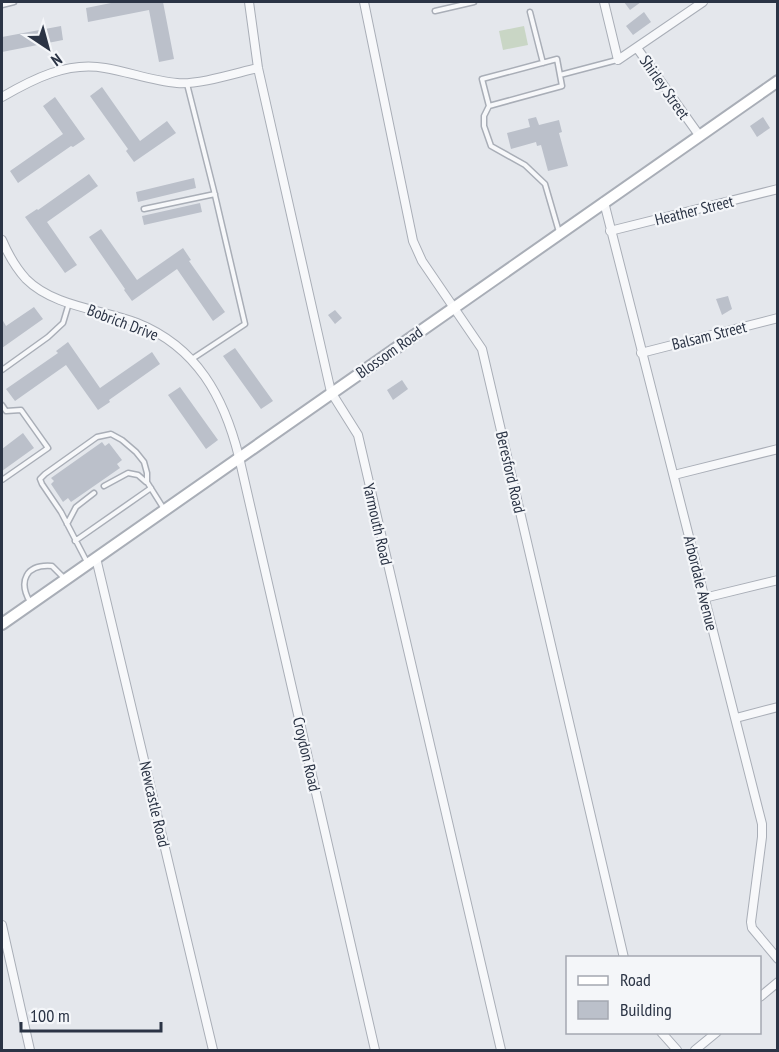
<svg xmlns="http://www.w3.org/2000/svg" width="779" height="1052" viewBox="0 0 779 1052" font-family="'PT Sans Narrow',sans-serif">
<rect width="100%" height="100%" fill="#e4e7ec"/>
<path fill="#c9d6c5" d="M 524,26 L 528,45 L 503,50 L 499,31 Z"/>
<path fill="#bbc0ca" d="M 116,2 L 163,2 L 174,59 L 159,62 L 149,10 L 88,22 L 86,8 Z
M 624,2 L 641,2 L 630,10 Z
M 644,12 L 651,22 L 633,35 L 626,26 Z
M 61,26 L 63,40 L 2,52 L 2,37 Z
M 102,87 L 140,141 L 167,121 L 176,133 L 134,162 L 126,151 L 128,149 L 90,96 Z
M 55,97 L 85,139 L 73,147 L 71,146 L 18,183 L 10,171 L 63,134 L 43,106 Z
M 536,117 L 539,125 L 559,120 L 562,132 L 559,133 L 568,166 L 548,171 L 541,145 L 537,146 L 536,142 L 511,149 L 507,133 L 530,127 L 528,119 Z
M 763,117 L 770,128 L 757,137 L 750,126 Z
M 89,174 L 98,186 L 47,222 L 77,265 L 65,273 L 25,217 L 37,209 L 38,210 Z
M 194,178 L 196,188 L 138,202 L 136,192 Z
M 200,203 L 202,212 L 144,225 L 142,216 Z
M 101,229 L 137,280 L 183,248 L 191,260 L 189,261 L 225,312 L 213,321 L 177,269 L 132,301 L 124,290 L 125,289 L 89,237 Z
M 728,296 L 732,309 L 722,315 L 716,299 Z
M 34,307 L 43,319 L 2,348 L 2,319 L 6,326 Z
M 335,310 L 342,318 L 335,324 L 328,315 Z
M 68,342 L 100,388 L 152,352 L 160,364 L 109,400 L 110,402 L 98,410 L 66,365 L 15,401 L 6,389 L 58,353 L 56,351 Z
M 235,348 L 273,401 L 261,409 L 223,356 Z
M 402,380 L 408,389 L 393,400 L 387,390 Z
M 180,387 L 218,440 L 206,449 L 168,395 Z
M 23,433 L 34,448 L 2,471 L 2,449 Z
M 102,442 L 105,446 L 109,443 L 122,460 L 117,464 L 120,468 L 71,502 L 68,498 L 63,502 L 51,484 L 54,481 L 51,478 Z"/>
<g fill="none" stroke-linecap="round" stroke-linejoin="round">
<defs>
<path id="lane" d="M 2,5 L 14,2
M 435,11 L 474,2
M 530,12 L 543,63
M 560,75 L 617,60
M 187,84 L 214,191 L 245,324 L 192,359
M 489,106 L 562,86 L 557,59 L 482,79 L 489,106 L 484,116 L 484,126 L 491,146 L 525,165 L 545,184 L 559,232
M 144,209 L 215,194
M 2,370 L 48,337 L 63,323 L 69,303
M 2,405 L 6,411 L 21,410 L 48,448 L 2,480
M 104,486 L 128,473 L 138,475 L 146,482
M 67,524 L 76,507 L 94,493
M 75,541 L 151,488
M 87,562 L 61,512 L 42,484 L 40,479 L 45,474 L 97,437 L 111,434 L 122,440 L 136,452 L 144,462 L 147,473 L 147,482 L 164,509
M 30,602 C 18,581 26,564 52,566 L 65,579"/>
<path id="street" d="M 249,2 L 258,68 L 331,392 L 358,435 L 501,1050
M 364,2 L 413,241 L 422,261 L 482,349 L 624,958
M 604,2 L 618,60 L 703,2
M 637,48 L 699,135
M 2,97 C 33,79 68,61 105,68 C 129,72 153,81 177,83 C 199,85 236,73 258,68
M 604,202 L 762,824 L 762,837 L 751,922 L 752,928 L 778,959
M 610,231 L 778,189
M 2,240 C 8,254 16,268 26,279 C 54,307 101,309 137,323 C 197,347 224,397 239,457 L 375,1050
M 641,353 L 778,318
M 674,475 L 778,449
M 96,558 L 213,1050
M 704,598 L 778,580
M 736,718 L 778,707
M 2,925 L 30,1050
M 760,997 L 778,982
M 661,1032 L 677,1050
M 695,1050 L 717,1032"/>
<path id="secondary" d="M 2,624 L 778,81"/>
</defs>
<use href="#lane" stroke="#a9aeb7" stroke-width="7"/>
<use href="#street" stroke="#a9aeb7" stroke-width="10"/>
<use href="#secondary" stroke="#a9aeb7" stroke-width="14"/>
<use href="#lane" stroke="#f7f8fa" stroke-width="4"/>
<use href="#street" stroke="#f7f8fa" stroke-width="8"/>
<use href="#secondary" stroke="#fff" stroke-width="10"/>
</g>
<g text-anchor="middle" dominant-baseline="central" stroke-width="4.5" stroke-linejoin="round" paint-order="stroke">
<g font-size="16" fill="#2b3445" stroke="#f4f6f9">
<text transform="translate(665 87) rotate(55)">Shirley Street</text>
<text transform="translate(694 210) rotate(-14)">Heather Street</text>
<text transform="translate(123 322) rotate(21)">Bobrich Drive</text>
<text transform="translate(709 335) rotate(-14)">Balsam Street</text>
<text transform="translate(389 352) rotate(-35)">Blossom Road</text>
<text transform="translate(511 472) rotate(77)">Beresford Road</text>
<text transform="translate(378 524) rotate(77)">Yarmouth Road</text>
<text transform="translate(701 583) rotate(76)">Arbordale Avenue</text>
<text transform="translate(307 754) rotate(77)">Croydon Road</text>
<text transform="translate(155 804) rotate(77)">Newcastle Road</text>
</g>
</g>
<rect width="779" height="1052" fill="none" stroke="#2b3445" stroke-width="6"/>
<rect x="566" y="956" width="195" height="78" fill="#f4f6f9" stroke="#a4a8b1" stroke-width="1.5"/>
<rect x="578" y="976" width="30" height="9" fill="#ffffff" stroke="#a4a8b1" stroke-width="1.5"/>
<text x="620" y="986" font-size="18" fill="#2b3445">Road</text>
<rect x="578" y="1001" width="30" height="18" fill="#bbc0ca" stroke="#a4a8b1" stroke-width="1.5"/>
<text x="620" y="1016" font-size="18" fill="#2b3445">Building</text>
<g transform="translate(48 48) rotate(144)" stroke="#f4f6f9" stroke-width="4.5" paint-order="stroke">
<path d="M0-4.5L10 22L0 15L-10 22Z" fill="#2b3445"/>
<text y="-9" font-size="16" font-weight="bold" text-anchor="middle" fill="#2b3445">N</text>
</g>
<path d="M21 1022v9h140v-9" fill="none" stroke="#2b3445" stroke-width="3"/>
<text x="30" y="1022" font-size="18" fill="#2b3445" stroke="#f4f6f9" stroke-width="4.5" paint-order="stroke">100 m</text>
</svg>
